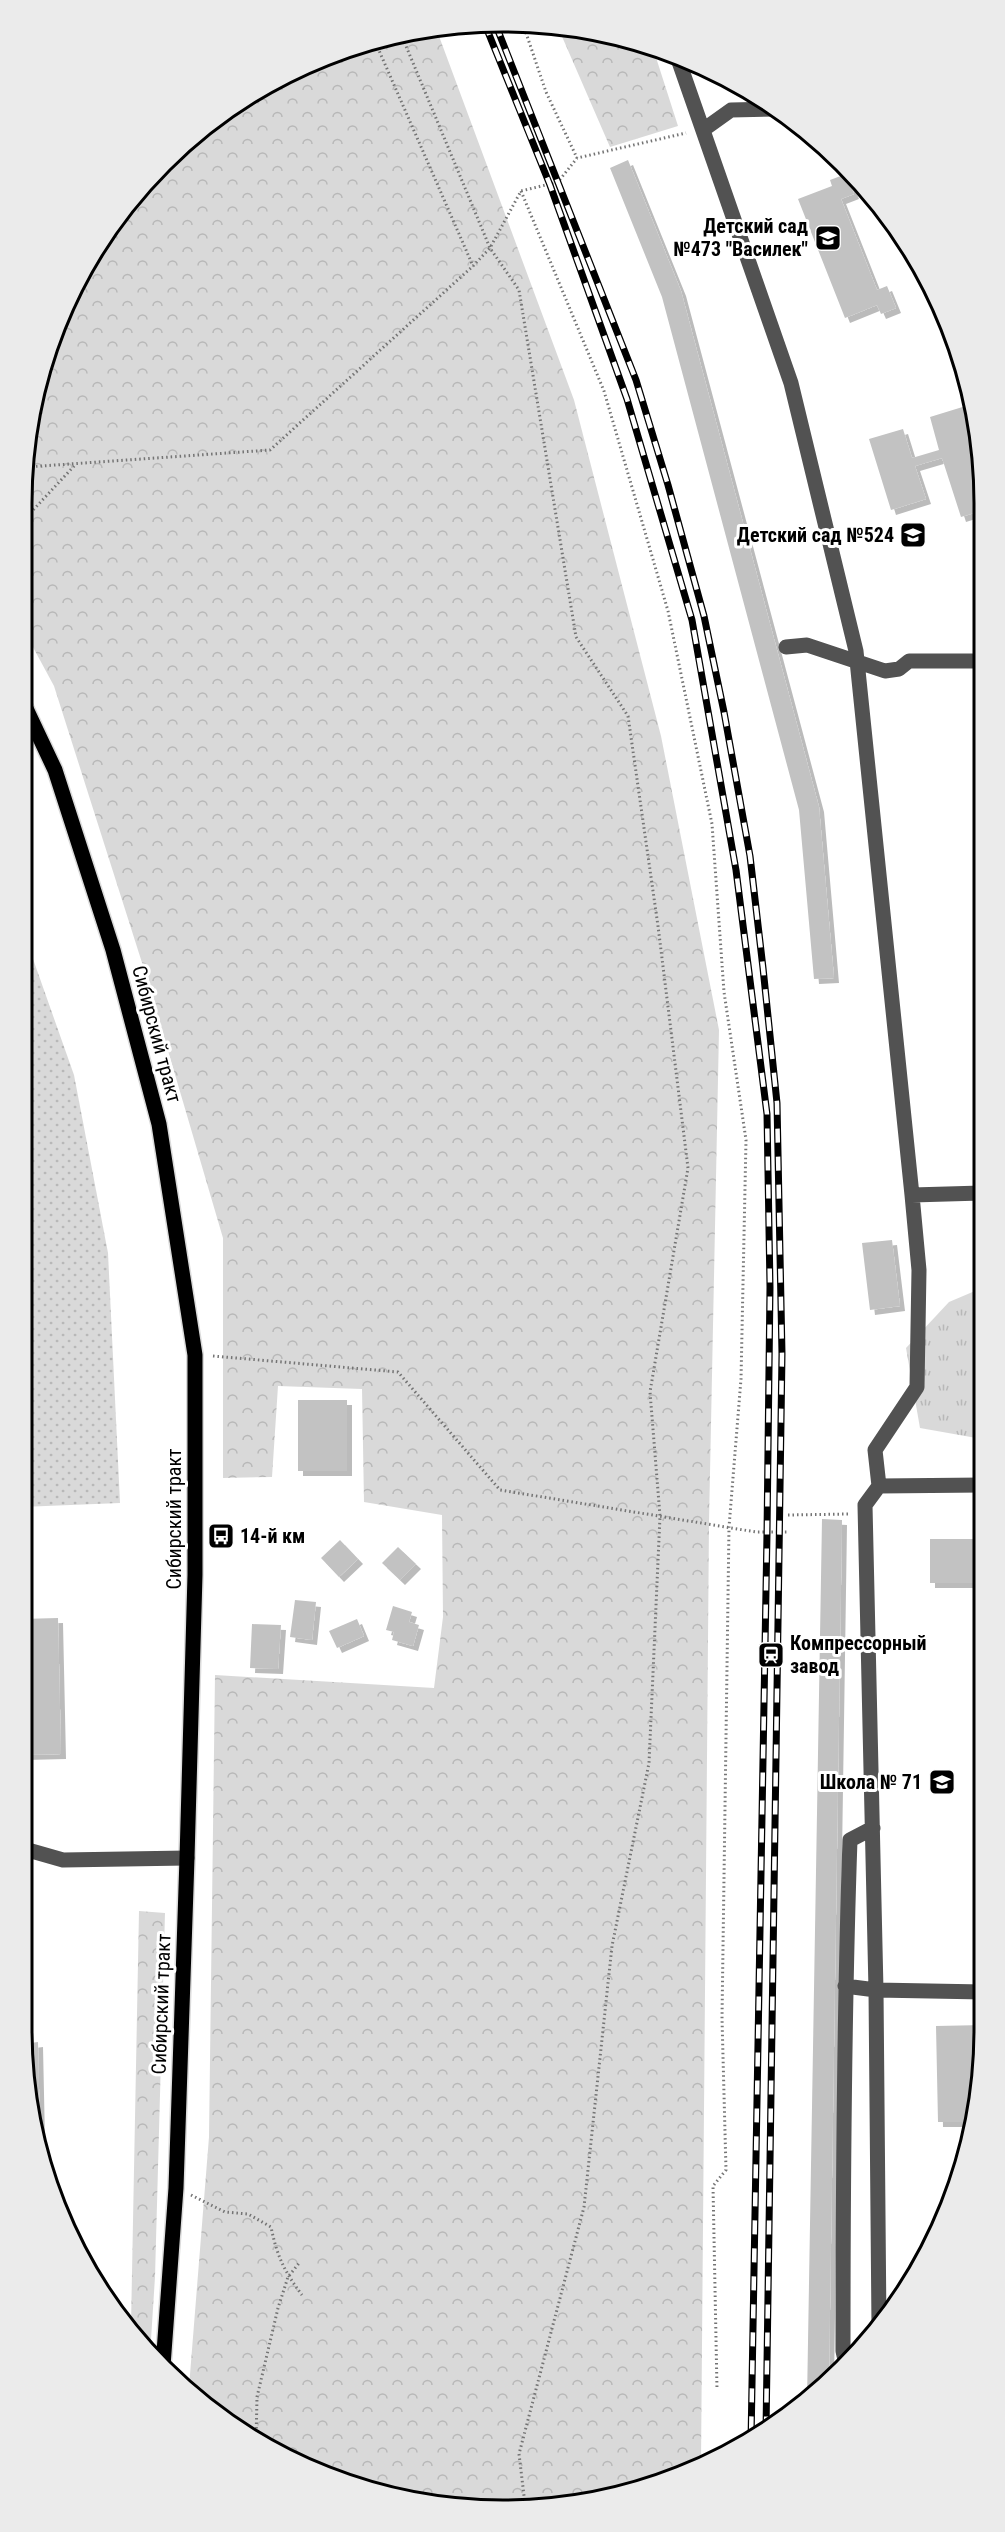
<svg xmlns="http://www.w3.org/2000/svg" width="1005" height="2532" viewBox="0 0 1005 2532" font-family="'Roboto Condensed',sans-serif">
<defs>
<pattern id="grass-tufts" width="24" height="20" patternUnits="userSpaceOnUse" patternTransform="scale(1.5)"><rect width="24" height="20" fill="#d9d9d9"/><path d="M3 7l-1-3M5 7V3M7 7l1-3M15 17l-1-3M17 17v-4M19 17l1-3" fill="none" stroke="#b8b8b8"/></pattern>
<pattern id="forest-crowns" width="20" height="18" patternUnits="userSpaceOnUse" patternTransform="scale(1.5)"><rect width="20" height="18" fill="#d9d9d9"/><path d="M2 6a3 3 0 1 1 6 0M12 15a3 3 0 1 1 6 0" fill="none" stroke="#b8b8b8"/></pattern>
<pattern id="garden-dots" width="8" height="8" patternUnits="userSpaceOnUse" patternTransform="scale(1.5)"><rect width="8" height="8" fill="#d9d9d9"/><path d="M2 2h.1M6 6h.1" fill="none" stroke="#b8b8b8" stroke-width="1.8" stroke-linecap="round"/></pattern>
<filter id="shadow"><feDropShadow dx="5" dy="5" stdDeviation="0" flood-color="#0004"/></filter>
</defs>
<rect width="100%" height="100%" fill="#fff"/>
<path fill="url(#grass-tufts)" d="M 982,1288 L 982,1439 L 920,1428 L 906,1348 L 949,1302 Z"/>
<path fill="url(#forest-crowns)" d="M 557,25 L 652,45 L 678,126 L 610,147 Z
M 436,28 L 574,400 L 661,736 L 719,1030 L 709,1523 L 701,2462 L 597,2502 L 439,2507 L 348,2486 L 262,2447 L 189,2387 L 209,2137 L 215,1675 L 434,1688 L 443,1617 L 442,1515 L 364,1502 L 362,1389 L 278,1386 L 272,1477 L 223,1478 L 223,1238 L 144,969 L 54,686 L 21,625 L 21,502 L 46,348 L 85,262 L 140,185 L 209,121 L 289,71 L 378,38 Z
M 139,1911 L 165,1913 L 155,2277 L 150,2355 L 140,2347 L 125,2325 L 131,2325 Z"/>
<path fill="url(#garden-dots)" d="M 21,925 L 74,1075 L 108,1253 L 120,1503 L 21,1507 Z"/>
<path fill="#c2c2c2" filter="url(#shadow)" d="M 628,160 L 681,291 L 819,807 L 834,978 L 814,979 L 799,810 L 662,297 L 610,168 Z
M 846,174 L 854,194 L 841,199 L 877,290 L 887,286 L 896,308 L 881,314 L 877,305 L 845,318 L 798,199 L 832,186 L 830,180 Z
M 969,405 L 980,439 L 980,511 L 961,517 L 942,458 L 915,466 L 926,499 L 891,510 L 869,439 L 903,429 L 912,458 L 939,450 L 930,417 Z
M 892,1240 L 900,1306 L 870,1310 L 862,1243 Z
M 298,1400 L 347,1400 L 347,1471 L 298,1471 Z
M 822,1519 L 842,1520 L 829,2377 L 829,2382 L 807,2401 Z
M 930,1539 L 983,1539 L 983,1583 L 930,1583 Z
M 340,1540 L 358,1559 L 339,1577 L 321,1558 Z
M 398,1547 L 416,1564 L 400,1580 L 382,1563 Z
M 295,1600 L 316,1602 L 312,1640 L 290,1637 Z
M 393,1606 L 412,1612 L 409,1622 L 419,1625 L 413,1646 L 392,1640 L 394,1632 L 386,1630 Z
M 58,1618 L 61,1754 L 21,1755 L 21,1619 Z
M 357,1619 L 364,1636 L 337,1648 L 329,1631 Z
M 252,1624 L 281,1625 L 278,1669 L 250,1668 Z
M 984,2025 L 969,2122 L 938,2122 L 936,2026 Z
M 38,2042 L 40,2135 L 38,2135 L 23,2044 Z"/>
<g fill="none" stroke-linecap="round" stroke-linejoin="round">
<defs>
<path id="major" d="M 21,698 L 55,770 L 113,950 L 159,1124 L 195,1355 L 195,1575 L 187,1858 L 176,2188 L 163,2366"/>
</defs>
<use href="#major" stroke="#dbdbdb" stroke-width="18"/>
<path stroke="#747474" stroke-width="3" stroke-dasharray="1.5 3" stroke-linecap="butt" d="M 523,24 L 546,92 L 577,158
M 401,34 L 490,248 L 519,290 L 576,637 L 628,716 L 658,926 L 688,1168 L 650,1392 L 660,1516 L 649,1763 L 612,1946 L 584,2207 L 519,2454 L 525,2504
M 374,39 L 473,266
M 521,191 L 604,391 L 668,611 L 712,824 L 724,992 L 746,1140 L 741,1379 L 729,1527 L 722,2018 L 726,2170 L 713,2186 L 717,2390
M 27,467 L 270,450 L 473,266 L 490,248 L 521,191 L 558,182 L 577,158 L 686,133
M 21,523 L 76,464
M 213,1356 L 398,1372 L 500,1490 L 756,1532 L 787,1532
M 788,1515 L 849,1514
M 191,2195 L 225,2212 L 248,2214 L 271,2227 C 277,2256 284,2271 302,2295
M 256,2442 L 257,2397 L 278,2308 L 288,2277 L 300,2262
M 322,2474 L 326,2471"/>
<path stroke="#525252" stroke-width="15" d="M 677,56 L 791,383 L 856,651 L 912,1195 L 919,1270 L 917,1387 L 875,1450 L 879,1486 L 865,1505 L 876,1990 L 879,2328
M 703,130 L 731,110 L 778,109
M 786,647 L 807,645 L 885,671 L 899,669 L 909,661 L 980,661
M 912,1195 L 982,1193
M 879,1486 L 983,1485
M 21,1848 L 63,1860 L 187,1858
M 845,1986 L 876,1990 L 984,1992
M 846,2364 L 843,2351 C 843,2181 844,2011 850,1840 L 873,1828"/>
<use href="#major" stroke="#000" stroke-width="15"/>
<defs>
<path id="rail" d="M 484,22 L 550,185 L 627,399 L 692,620 L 736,870 L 767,1114 L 770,1287 L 767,1533 L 751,2441
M 495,23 L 636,380 L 668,485 L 704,616 L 724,712 L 750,856 L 763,968 L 777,1103 L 782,1354 L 766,2430"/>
</defs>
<use href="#rail" stroke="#000" stroke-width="7"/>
<use href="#rail" stroke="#fff" stroke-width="4.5" stroke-dasharray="14" stroke-linecap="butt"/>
</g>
<defs>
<symbol id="school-square" viewBox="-11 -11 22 22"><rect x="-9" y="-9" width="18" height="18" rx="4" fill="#000" stroke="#fff"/><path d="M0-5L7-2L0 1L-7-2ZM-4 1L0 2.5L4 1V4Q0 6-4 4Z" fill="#fff"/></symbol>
<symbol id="bus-square" viewBox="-11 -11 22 22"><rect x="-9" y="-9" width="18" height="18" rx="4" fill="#000" stroke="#fff"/><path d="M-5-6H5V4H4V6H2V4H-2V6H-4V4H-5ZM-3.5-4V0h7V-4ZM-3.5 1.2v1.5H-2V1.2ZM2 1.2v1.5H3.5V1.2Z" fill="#fff"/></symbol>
<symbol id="station-square" viewBox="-11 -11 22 22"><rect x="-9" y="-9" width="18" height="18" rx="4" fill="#000" stroke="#fff"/><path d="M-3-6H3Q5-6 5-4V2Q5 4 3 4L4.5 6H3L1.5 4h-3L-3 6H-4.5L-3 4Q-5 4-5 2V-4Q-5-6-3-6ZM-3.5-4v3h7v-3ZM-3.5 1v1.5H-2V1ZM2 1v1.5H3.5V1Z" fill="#fff"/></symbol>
</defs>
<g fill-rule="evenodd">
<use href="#school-square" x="813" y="223" width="30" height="30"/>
<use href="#school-square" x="898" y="520" width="30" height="30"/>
<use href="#bus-square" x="206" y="1521" width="30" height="30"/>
<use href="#station-square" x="756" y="1640" width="30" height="30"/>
<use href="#school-square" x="927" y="1767" width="30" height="30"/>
</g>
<g text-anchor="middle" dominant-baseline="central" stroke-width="6" stroke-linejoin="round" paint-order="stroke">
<g font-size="20" font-weight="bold" fill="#000" stroke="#fff" text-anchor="end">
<text x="808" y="226">Детский сад<tspan x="808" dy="23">№473 "Василек"</tspan></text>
<text x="894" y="535">Детский сад №524</text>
<text x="240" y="1536" text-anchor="start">14-й км</text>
<text x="790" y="1643" text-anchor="start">Компрессорный<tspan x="790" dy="23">завод</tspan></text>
<text x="922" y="1782">Школа № 71</text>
</g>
<g font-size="20" fill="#000" stroke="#fff">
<text transform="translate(157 1034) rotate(75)">Сибирский тракт</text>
<text transform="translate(174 1519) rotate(-90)">Сибирский тракт</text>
<text transform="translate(161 2004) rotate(-88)">Сибирский тракт</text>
</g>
</g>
<path d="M0 0H1005V2532H0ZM503 32H503A471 471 0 0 1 974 503V2029A471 471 0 0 1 503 2500H503A471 471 0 0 1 32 2029V503A471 471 0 0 1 503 32Z" fill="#ebebeb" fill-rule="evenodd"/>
<path fill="none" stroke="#000" stroke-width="3" d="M503 32H503A471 471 0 0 1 974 503V2029A471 471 0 0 1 503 2500H503A471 471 0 0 1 32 2029V503A471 471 0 0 1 503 32Z"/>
</svg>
